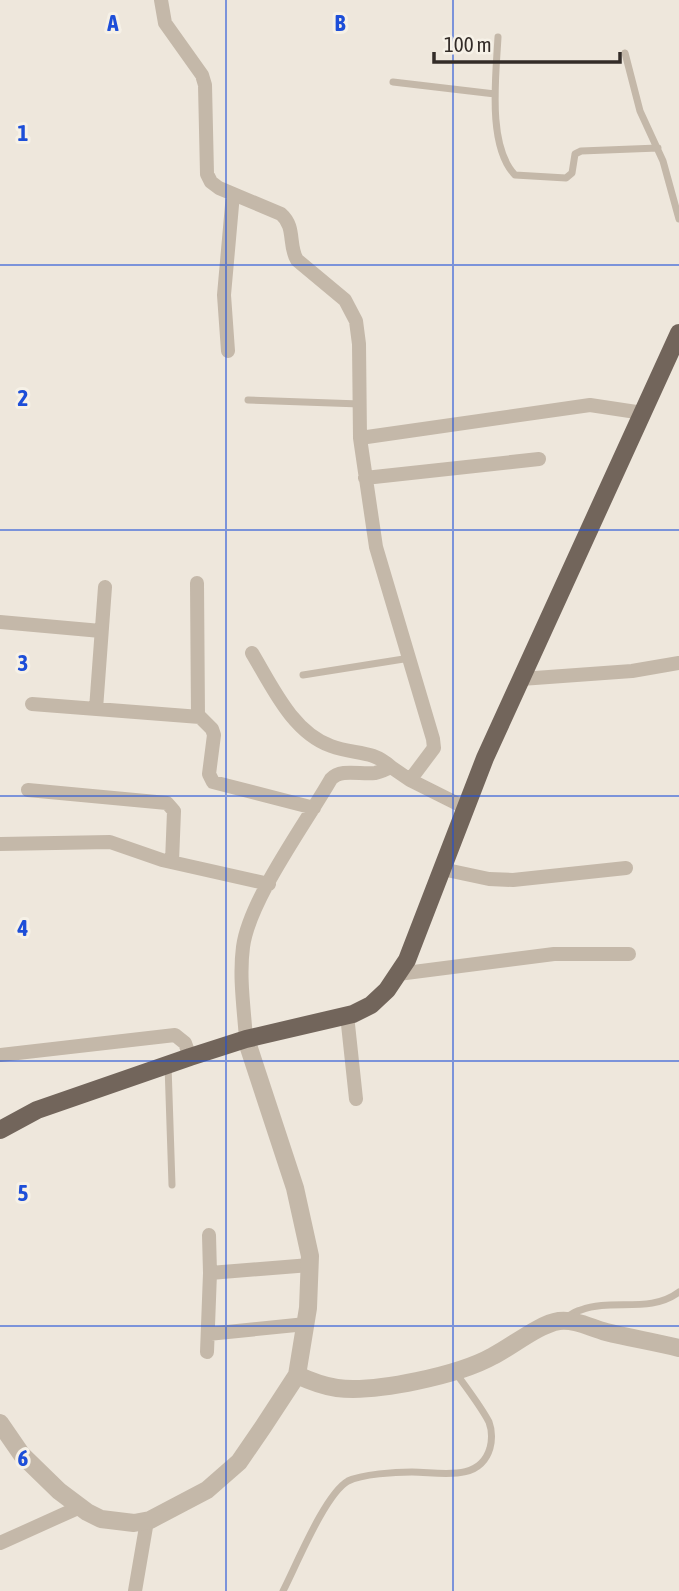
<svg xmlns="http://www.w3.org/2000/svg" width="679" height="1591" viewBox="0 0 679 1591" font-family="'Asap Condensed',sans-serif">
<rect width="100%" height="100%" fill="#eee7dc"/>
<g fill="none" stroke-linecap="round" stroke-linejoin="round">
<path stroke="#c4b8a9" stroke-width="7" d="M 498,37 C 496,75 487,146 515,175 L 566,178 L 572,173 L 575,154 L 581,151 L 658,148
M 625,53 L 640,111 L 663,161 L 679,219
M 393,82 L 495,94
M 248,400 L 360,404
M 303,675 L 410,658
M 168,1065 L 172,1185
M 566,1318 C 570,1315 576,1311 581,1310 C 612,1298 650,1314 679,1292
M 283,1591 C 296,1566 325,1494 348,1481 C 362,1474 396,1472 412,1472 C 439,1472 480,1483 490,1448 C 492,1440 492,1430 489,1422 C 480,1405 467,1389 456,1373"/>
<path stroke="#c4b8a9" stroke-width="14" d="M 161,0 L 165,23 L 202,75 L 205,85 L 207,174 L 211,182 L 219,188 L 281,214 C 296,227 288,245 297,260 L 345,300 L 356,321 L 359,344 L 360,438 L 376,547 L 433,739 L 434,748 L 410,780 L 466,808
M 228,351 L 224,295 L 233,194
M 360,438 L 590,405 L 643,413
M 365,478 L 539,459
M 197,583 L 198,717
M 0,622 L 101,631
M 252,653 C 272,686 292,732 331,746 C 355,755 371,749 391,767
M 521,679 L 632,671 L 679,663
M 32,704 L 200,717 L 212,729 L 214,735 L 209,774 L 213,782 L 314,808
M 96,709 L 105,587
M 28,790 L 167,803 L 174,811 L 172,862
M 0,844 L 110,842 L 162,860 L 269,884
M 442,869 L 489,879 L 513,880 L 626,868
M 398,974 L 554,954 L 629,954
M 347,1015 L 356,1099
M 246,1039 C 244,1009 239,977 243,947 C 249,900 306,823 331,779 C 341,768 361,775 375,773 C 381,772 386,769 391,767 L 410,780
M 0,1055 L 175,1035 L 185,1043 L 190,1057
M 210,1273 L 310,1265
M 208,1334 L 306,1324
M 207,1352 L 210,1273 L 209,1235
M 0,1543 L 80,1507
M 135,1591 L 147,1521"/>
<path stroke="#c4b8a9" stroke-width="18" d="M 297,1375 C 310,1381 323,1386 337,1388 C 376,1393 459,1375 493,1356 C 511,1347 539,1324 559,1321 C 575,1319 591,1328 606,1332 C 630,1338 655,1342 679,1348
M 0,1423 L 22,1455 L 59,1491 L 87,1512 L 101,1519 L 134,1523 L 150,1520 L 207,1490 L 239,1462 L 263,1427 L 297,1375 L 308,1308 L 310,1256 L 295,1188 L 246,1039"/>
<path stroke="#72655b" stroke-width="18" d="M 0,1130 L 37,1110 L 190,1057 L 246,1039 L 353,1014 L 371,1005 L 387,990 L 407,960 L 485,758 L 679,333"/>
</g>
<path fill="none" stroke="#1d4ed8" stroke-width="2" stroke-opacity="0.55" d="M 226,0 L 226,1591M 453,0 L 453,1591M 0,265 L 679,265M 0,530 L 679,530M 0,796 L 679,796M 0,1061 L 679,1061M 0,1326 L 679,1326"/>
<g font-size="23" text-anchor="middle" font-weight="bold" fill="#1d4ed8" stroke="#f6f1e7" stroke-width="6" stroke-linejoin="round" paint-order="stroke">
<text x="113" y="31">A</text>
<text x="340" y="31">B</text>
<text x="23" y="141">1</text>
<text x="23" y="406">2</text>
<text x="23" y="671">3</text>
<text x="23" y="936">4</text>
<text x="23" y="1201">5</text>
<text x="23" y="1466">6</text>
</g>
<path d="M434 52v10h186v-10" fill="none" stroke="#332c28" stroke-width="3.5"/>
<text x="444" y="52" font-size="21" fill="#332c28" stroke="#f6f1e7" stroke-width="5" paint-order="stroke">100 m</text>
</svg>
